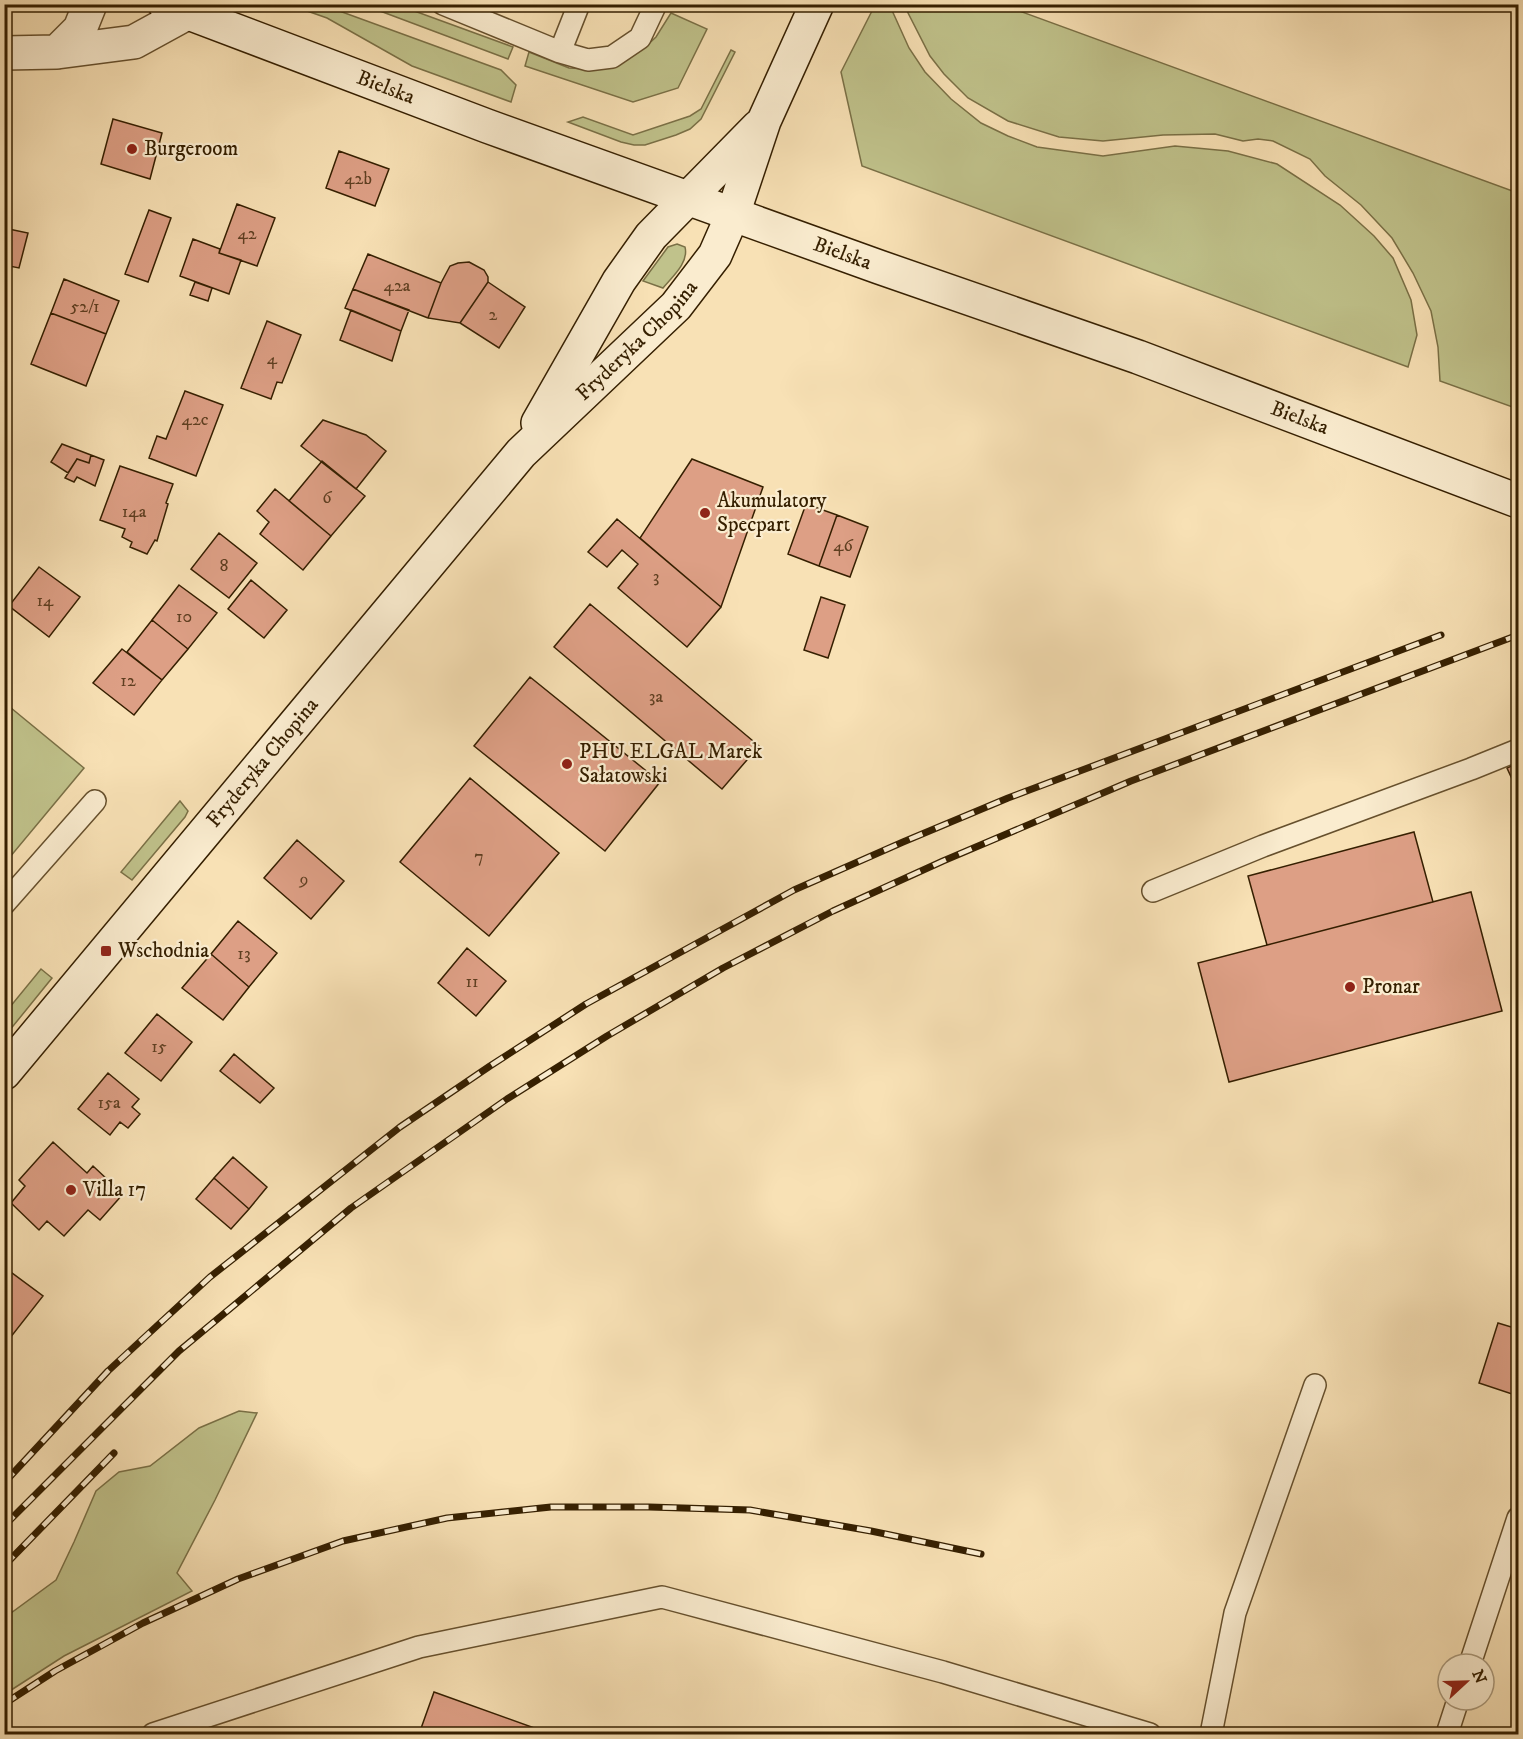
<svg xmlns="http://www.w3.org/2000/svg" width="1523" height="1739" viewBox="0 0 1523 1739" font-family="'IM FELL DW Pica',serif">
<rect width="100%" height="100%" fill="#f8e1b5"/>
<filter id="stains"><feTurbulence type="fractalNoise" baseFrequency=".00333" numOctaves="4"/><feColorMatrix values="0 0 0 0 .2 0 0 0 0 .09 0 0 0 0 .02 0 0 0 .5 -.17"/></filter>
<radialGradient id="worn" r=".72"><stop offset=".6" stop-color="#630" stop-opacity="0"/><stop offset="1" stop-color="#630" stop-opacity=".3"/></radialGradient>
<path fill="#c0c28b" stroke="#7a7046" stroke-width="1.5" d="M 290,5 L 323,5 L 501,70 L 516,85 L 511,102 L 412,66 L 327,18 Z
M 364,5 L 398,5 L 513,47 L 508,59 Z
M 875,5 L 890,6 L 909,48 L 925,72 L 951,99 L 981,123 L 1008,136 L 1037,147 L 1103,156 L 1175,146 L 1228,151 L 1277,164 L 1340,205 L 1374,236 L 1393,258 L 1411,300 L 1417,335 L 1408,367 L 862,166 L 841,72 Z
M 904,5 L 1003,5 L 1518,193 L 1518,409 L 1440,381 L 1438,347 L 1431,311 L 1413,273 L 1392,238 L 1361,205 L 1325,176 L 1310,159 L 1273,141 L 1258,139 L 1243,141 L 1215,134 L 1163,135 L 1103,141 L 1059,137 L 1008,121 L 968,98 L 944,74 L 930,56 Z
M 671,13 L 707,29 L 678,88 L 633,102 L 525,66 L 529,52 L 569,68 L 587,69 L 644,48 L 656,37 Z
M 731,50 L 735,52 L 701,119 L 690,129 L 676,135 L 645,145 L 634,145 L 621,142 L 568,122 L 583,117 L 633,135 L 690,116 L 701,109 Z
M 677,244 L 685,247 C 689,263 672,277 663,288 L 643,281 L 668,247 Z
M 5,703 L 84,768 L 5,863 Z
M 180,801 L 188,811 L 185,817 L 132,880 L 121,872 Z
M 41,969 L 52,978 L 5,1036 L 5,1013 Z
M 239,1411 L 257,1413 L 215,1500 L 177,1573 L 192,1591 L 64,1656 L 5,1694 L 5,1621 L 7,1616 L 56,1580 L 74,1542 L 96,1491 L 119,1472 L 150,1466 L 199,1428 Z"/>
<path fill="#dd9f85" stroke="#351f00" stroke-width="1.5" d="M 113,119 L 162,133 L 150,179 L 101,164 Z
M 339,151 L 389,169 L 375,206 L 326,188 Z
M 237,204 L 275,218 L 257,266 L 219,253 Z
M 149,210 L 171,218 L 148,282 L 125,274 Z
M 4,228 L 28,233 L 19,268 L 4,265 Z
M 193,239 L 220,249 L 219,253 L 241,260 L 229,294 L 180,276 Z
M 368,254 L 441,283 L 428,318 L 353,289 Z
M 469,262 L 484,270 L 488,277 L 488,282 L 460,323 L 428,318 L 441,283 L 450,266 L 458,263 Z
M 64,279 L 119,301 L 106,334 L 51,313 Z
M 195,282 L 212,288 L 208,301 L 190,295 Z
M 488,282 L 525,307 L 499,348 L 460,323 Z
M 353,289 L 409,310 L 401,331 L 345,308 Z
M 351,310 L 401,331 L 392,361 L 340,340 Z
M 51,313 L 106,334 L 86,386 L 31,364 Z
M 267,321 L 301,335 L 282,383 L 277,382 L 271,399 L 241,388 Z
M 185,391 L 223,405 L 196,476 L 149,458 L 157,436 L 166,439 Z
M 323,420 L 366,435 L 386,451 L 356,489 L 301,446 Z
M 62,444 L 91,455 L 89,463 L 77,459 L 68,473 L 51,462 Z
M 91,455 L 104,460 L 95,486 L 77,477 L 74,482 L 65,478 L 77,459 L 89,463 Z
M 692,459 L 763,487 L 721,607 L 640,538 Z
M 322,461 L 365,496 L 331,536 L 289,501 Z
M 120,466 L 173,484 L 166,503 L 168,504 L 157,541 L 155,540 L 147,554 L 130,547 L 132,542 L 122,537 L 125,529 L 100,520 Z
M 275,489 L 331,536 L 303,570 L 260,534 L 269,522 L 257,511 Z
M 806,504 L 837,515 L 819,566 L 788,554 Z
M 837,515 L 868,527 L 850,577 L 819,566 Z
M 617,519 L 721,607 L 687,647 L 618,588 L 638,564 L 622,550 L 607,567 L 588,552 Z
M 219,533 L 257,563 L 229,598 L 191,569 Z
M 39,567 L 80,597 L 49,637 L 9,606 Z
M 251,580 L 287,610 L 264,638 L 228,609 Z
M 179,585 L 217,613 L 188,649 L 152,620 Z
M 821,597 L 845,605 L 828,658 L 804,650 Z
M 590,604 L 759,746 L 722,789 L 554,647 Z
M 152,620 L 188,649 L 162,680 L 127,652 Z
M 122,649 L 162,680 L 134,715 L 93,683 Z
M 530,677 L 660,782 L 605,851 L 474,746 Z
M 1518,763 L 1518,792 L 1507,768 Z
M 470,778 L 559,853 L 489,936 L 400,862 Z
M 1414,832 L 1433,902 L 1267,945 L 1248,876 Z
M 297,840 L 344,881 L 311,919 L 264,878 Z
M 1471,892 L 1502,1011 L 1229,1082 L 1198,963 Z
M 238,921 L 277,953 L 249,987 L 211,954 Z
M 467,948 L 506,981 L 476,1016 L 438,983 Z
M 211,954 L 249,987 L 223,1020 L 182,988 Z
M 157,1014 L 192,1042 L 161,1081 L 125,1053 Z
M 234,1054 L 274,1088 L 260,1103 L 220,1071 Z
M 108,1073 L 139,1099 L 132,1107 L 140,1114 L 128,1128 L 120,1122 L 110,1135 L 78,1109 Z
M 53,1142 L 87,1173 L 93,1166 L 123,1194 L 100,1220 L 88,1210 L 64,1236 L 47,1221 L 39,1230 L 11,1203 L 25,1186 L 19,1180 Z
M 233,1157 L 267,1187 L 249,1209 L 214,1178 Z
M 214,1178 L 249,1209 L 231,1229 L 196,1199 Z
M 4,1267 L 43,1296 L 10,1338 L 4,1333 Z
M 1498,1323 L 1518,1329 L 1518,1396 L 1479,1383 Z
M 434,1692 L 551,1734 L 419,1734 Z
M 942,1729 L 957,1734 L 940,1734 Z"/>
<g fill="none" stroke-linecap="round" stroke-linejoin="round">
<defs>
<path id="lane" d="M 443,4 L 560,52 L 579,4
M 560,52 L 588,60 L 612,57 L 640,38 L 656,4
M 1153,891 L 1263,846 L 1471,769 L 1518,750
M 4,904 L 95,801
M 1470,1664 L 1518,1518
M 153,1734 L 419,1647 L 662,1597 L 943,1672 L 1150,1734
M 1211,1734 L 1235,1613 L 1315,1385
M 1447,1734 L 1458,1700"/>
<path id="street" d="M 57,52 L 80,29 L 90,4
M 4,53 L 57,52 L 134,42 L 187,13"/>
<g id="secondary">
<path id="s1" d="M 165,4 L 487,126 L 879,267 L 1138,357 L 1518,501"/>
<path d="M 538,423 L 619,281 L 651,236 L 758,127"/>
<path id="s2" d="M 4,1073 L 521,453 L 676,306 L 715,255 L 733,214 L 764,121 L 817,4"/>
</g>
</defs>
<use href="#lane" stroke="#66502d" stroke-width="24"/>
<use href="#street" stroke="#66502d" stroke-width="36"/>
<use href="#secondary" stroke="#351f00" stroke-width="36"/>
<use href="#lane" stroke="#faeccf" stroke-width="21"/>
<use href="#street" stroke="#faeccf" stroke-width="33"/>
<use href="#secondary" stroke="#faeccf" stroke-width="33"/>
<defs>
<path id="rail" d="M 4,1483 L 108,1371 L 210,1277 L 400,1127 L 490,1066 L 586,1004 L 794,890 L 903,842 L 1008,798 L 1441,635
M 4,1526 L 179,1351 L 351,1208 L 507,1099 L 607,1036 L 723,968 L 833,911 L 943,861 L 1131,781 L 1518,635
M 4,1566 L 114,1453
M 4,1704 L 55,1671 L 143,1623 L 238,1579 L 343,1541 L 447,1518 L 551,1507 L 649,1507 L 750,1510 L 871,1531 L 981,1554"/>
</defs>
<use href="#rail" stroke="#351f00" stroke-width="7"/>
<use href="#rail" stroke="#faeccf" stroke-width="4.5" stroke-dasharray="14" stroke-linecap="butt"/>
</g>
<g fill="#8f2418" stroke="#faeccf" stroke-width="2">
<circle cx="132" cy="149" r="6"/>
<circle cx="705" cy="513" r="6"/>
<circle cx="567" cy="764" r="6"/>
<rect x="100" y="945" width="12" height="12" rx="3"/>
<circle cx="1350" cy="987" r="6"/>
<circle cx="71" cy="1190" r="6"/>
</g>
<g text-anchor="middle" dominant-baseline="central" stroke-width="4.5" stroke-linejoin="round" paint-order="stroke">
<g font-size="18" fill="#5f3f21">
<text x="358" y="179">42b</text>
<text x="247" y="234">42</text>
<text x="397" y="286">42a</text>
<text x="85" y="307">52/1</text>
<text x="493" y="315">2</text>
<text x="272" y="359">4</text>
<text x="195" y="420">42c</text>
<text x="327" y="498">6</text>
<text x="134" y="512">14a</text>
<text x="843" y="546">46</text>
<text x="224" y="566">8</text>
<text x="656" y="577">3</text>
<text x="45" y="601">14</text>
<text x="184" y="617">10</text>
<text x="128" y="681">12</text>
<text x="656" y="697">3a</text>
<text x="479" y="857">7</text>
<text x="304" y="880">9</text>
<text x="244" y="954">13</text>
<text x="472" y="982">11</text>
<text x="159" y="1047">15</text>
<text x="109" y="1103">15a</text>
</g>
<g font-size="21" fill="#351f00" stroke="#faeccf">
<text stroke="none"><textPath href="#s1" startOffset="236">Bielska</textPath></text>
<text stroke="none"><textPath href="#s1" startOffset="722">Bielska</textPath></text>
<text stroke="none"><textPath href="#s2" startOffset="969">Fryderyka Chopina</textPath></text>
<text stroke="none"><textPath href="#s1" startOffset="1208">Bielska</textPath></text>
<text stroke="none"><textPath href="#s2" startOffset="404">Fryderyka Chopina</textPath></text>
</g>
<g font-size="21" fill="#351f00" stroke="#faeccf" text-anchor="start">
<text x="144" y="149">Burgeroom</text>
<text x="717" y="501">Akumulatory<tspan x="717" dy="24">Specpart</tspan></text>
<text x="579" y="752">PHU ELGAL Marek<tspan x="579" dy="24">Sałatowski</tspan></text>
<text x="118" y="951">Wschodnia</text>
<text x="1362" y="987">Pronar</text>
<text x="83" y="1190">Villa 17</text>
</g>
</g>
<rect width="1523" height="1739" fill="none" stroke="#f8e1b5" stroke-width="24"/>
<rect x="6" y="6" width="1511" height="1727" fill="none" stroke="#351f00" stroke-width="3"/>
<rect x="12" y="12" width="1499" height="1715" fill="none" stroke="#351f00" stroke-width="1.5"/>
<g transform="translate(1466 1682) rotate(68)"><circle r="28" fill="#faeccf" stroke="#ab9a7c" stroke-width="1.5"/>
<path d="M0-4.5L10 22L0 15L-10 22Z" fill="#8f2418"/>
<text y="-9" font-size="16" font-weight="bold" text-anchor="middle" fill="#351f00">N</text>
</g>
<rect width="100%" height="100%" filter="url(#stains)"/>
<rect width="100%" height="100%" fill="url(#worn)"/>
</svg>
